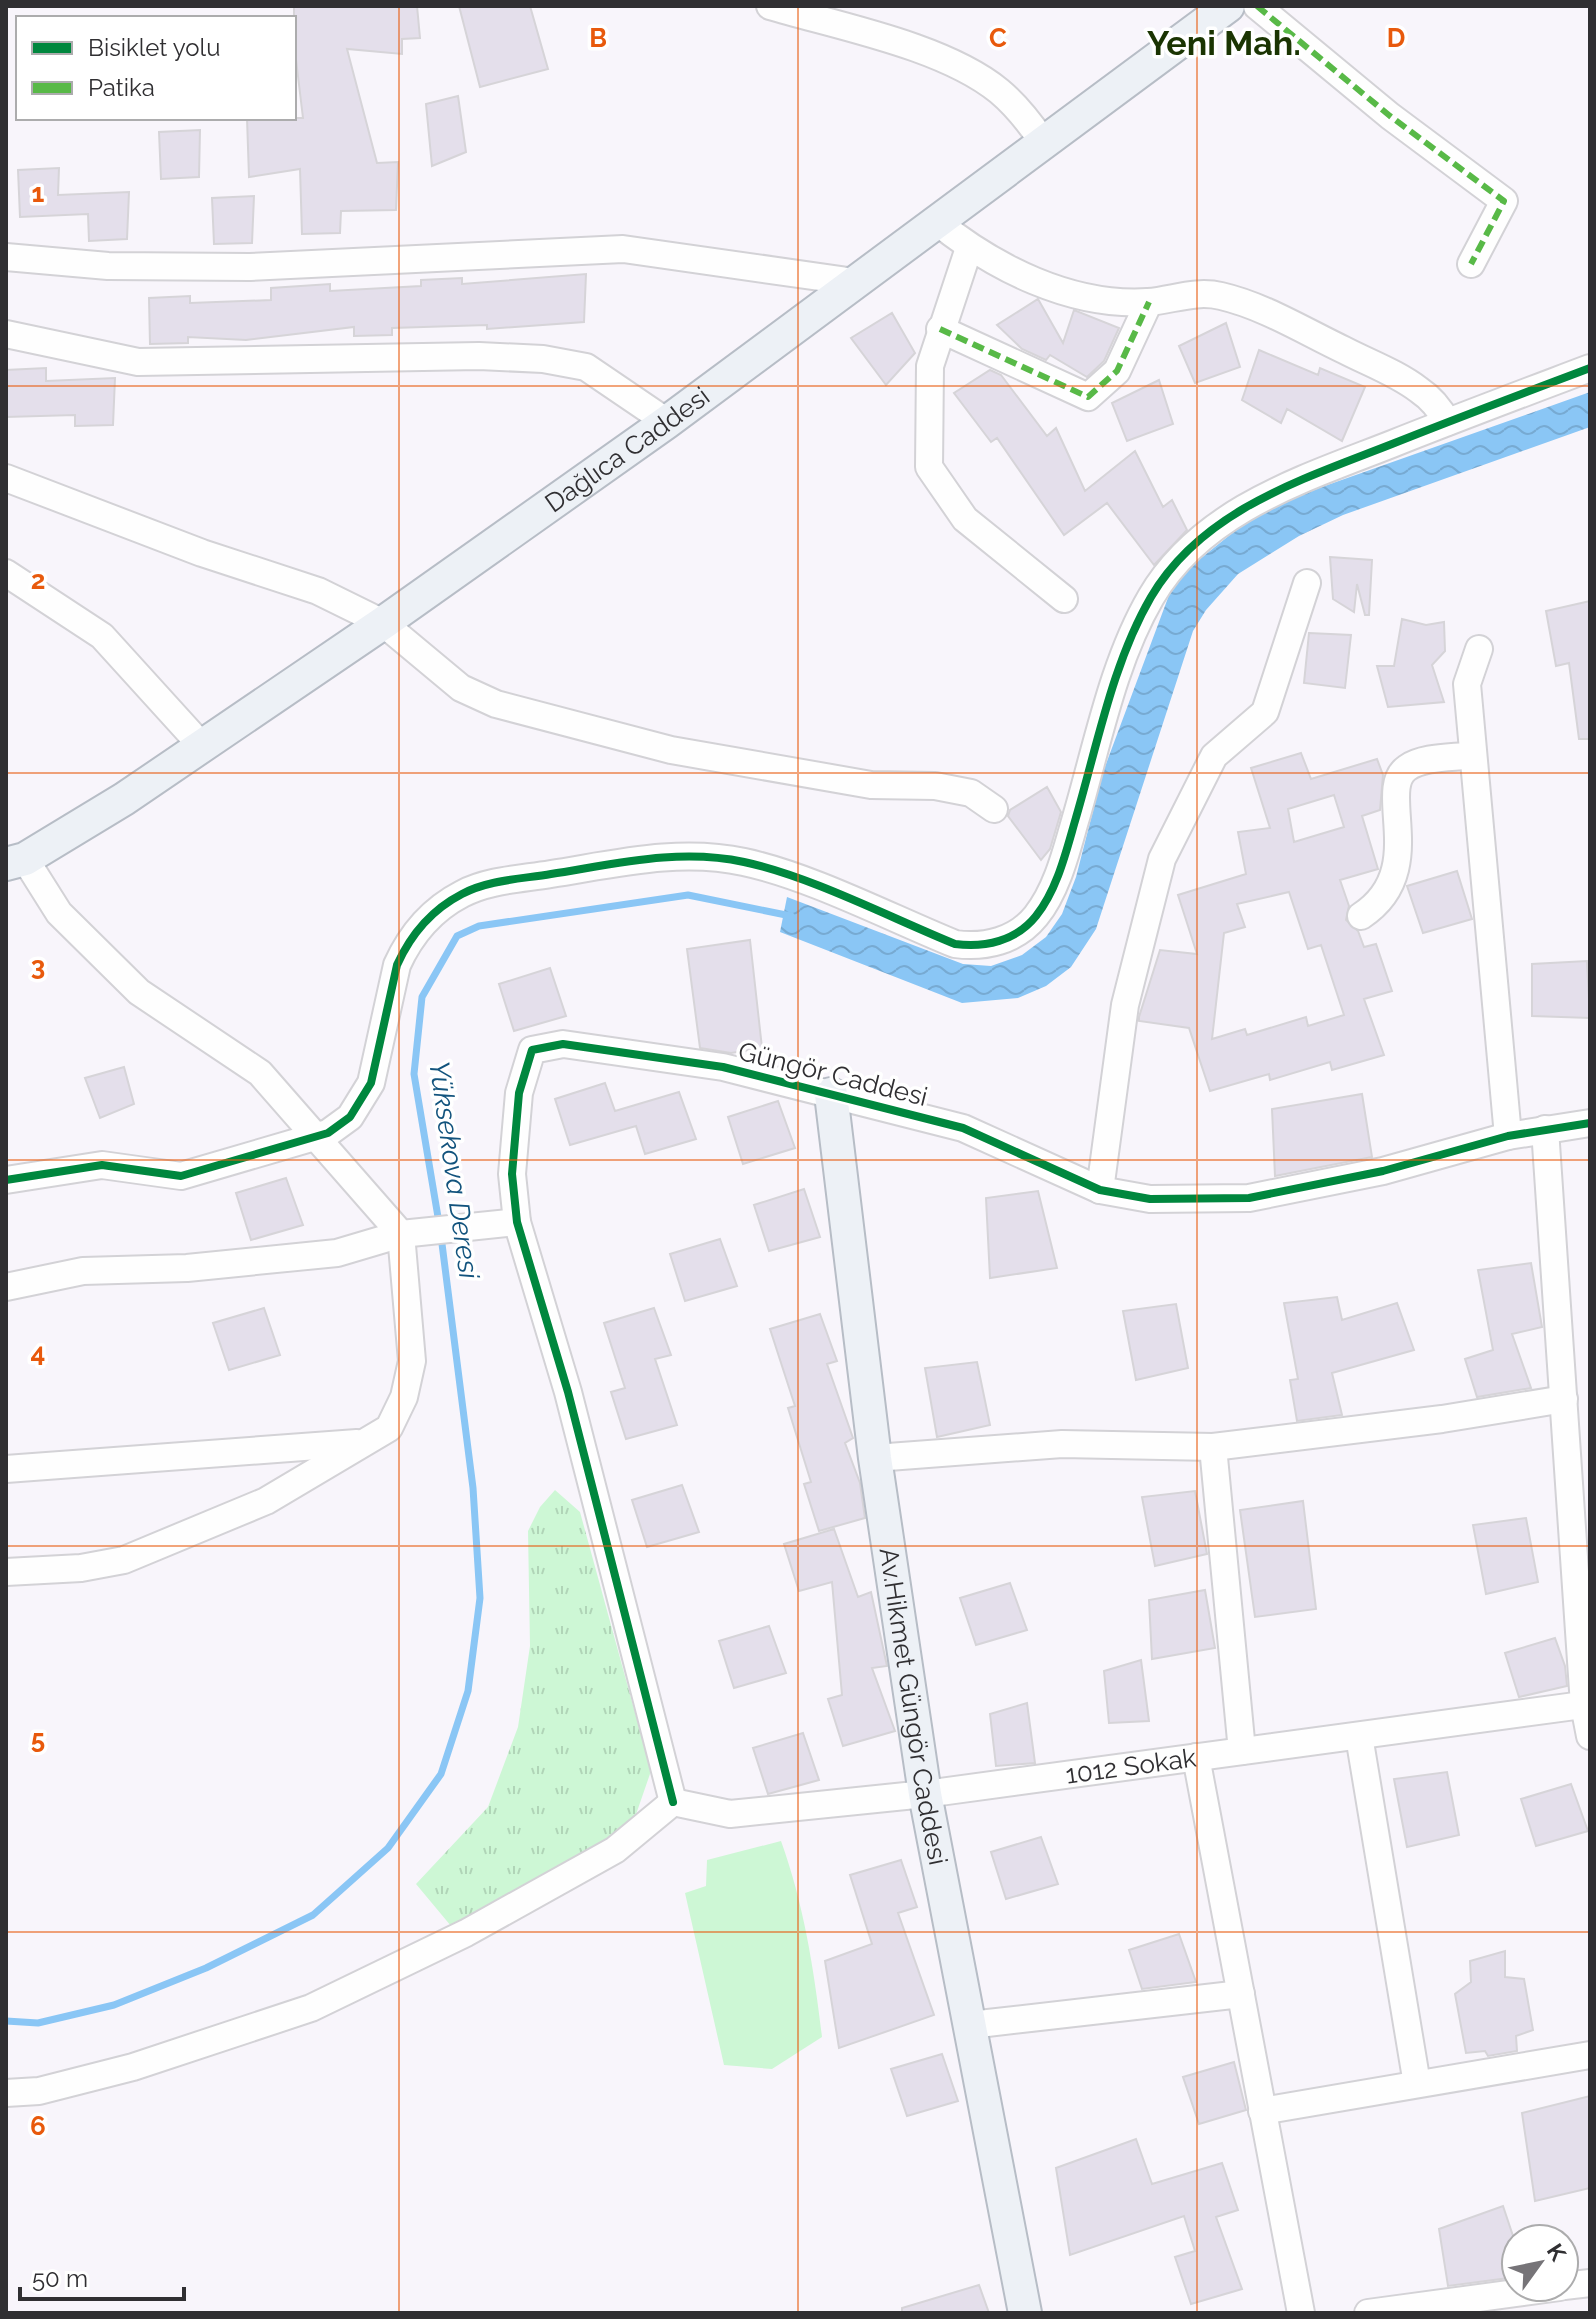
<svg xmlns="http://www.w3.org/2000/svg" width="1596" height="2319" viewBox="0 0 1596 2319" font-family="Raleway,sans-serif">
<defs>
<pattern id="park-tufts" width="24" height="20" patternUnits="userSpaceOnUse" patternTransform="scale(2)"><rect width="24" height="20" fill="#cdf7d5"/><path d="M3 7l-1-3M5 7V3M7 7l1-3M15 17l-1-3M17 17v-4M19 17l1-3" fill="none" stroke="#b0d4b7"/></pattern>
<pattern id="water-waves" width="16" height="10" patternUnits="userSpaceOnUse" patternTransform="scale(2)"><rect width="16" height="10" fill="#8ac6f5"/><path d="M0 5q4-4 8 0t8 0" fill="none" stroke="#77aad2"/></pattern>
</defs>
<rect width="100%" height="100%" fill="#f8f5fb"/>
<path fill="#cdf7d5" d="M 781,1841 C 804,1905 814,1969 822,2037 L 772,2069 L 724,2065 L 685,1893 L 706,1886 L 707,1860 Z"/>
<path fill="url(#park-tufts)" d="M 555,1490 L 580,1512 L 651,1771 L 632,1826 L 456,1932 L 416,1884 L 488,1807 L 518,1727 L 530,1646 L 528,1531 L 540,1507 Z"/>
<path fill="url(#water-waves)" d="M 1590,392 L 1590,427 L 1343,515 L 1299,536 L 1238,574 L 1206,610 L 1193,631 L 1096,929 L 1071,967 L 1046,986 L 1018,998 L 962,1003 L 780,932 L 787,897 L 963,964 L 991,966 L 1022,955 L 1046,937 L 1062,914 L 1076,877 L 1103,772 L 1175,579 L 1256,514 L 1319,488 Z"/>
<g fill="none" stroke-linecap="round" stroke-linejoin="round">
<path stroke="#8ac6f5" stroke-width="7" d="M 439,1223 L 414,1074 L 422,997 L 457,936 L 479,926 L 688,895 L 791,916
M 6,2021 L 38,2023 L 114,2005 L 206,1968 L 313,1915 L 388,1848 L 441,1774 L 468,1691 L 480,1598 L 473,1488 L 441,1236"/>
</g>
<path fill="#e4dfeb" stroke="#d6d4d8" stroke-width="2" fill-rule="evenodd" d="M 294,6 L 417,6 L 420,38 L 402,39 L 402,54 L 347,49 L 377,163 L 398,162 L 396,210 L 341,211 L 340,233 L 302,234 L 300,169 L 249,177 L 247,118 L 303,118 L 294,43 Z
M 459,6 L 530,6 L 548,69 L 480,87 Z
M 458,96 L 466,152 L 432,166 L 426,104 Z
M 200,130 L 199,177 L 161,179 L 159,132 Z
M 59,168 L 58,195 L 129,192 L 127,239 L 89,241 L 88,214 L 20,217 L 18,170 Z
M 254,196 L 252,243 L 214,244 L 212,198 Z
M 586,274 L 584,322 L 487,329 L 487,325 L 392,328 L 392,335 L 354,336 L 354,327 L 246,340 L 188,337 L 188,343 L 150,344 L 149,298 L 190,296 L 190,303 L 271,300 L 271,288 L 330,284 L 330,291 L 421,286 L 421,280 L 462,278 L 462,284 Z
M 1038,299 L 1063,343 L 1074,310 L 1119,328 L 1104,361 L 1087,377 L 1050,355 L 1046,360 L 1022,349 L 997,325 Z
M 892,313 L 915,353 L 886,385 L 851,338 Z
M 1226,323 L 1240,367 L 1195,383 L 1179,346 Z
M 1259,350 L 1318,375 L 1320,368 L 1365,387 L 1342,441 L 1287,409 L 1281,423 L 1242,400 Z
M 46,368 L 46,381 L 115,378 L 113,425 L 75,426 L 75,415 L 6,417 L 6,370 Z
M 990,370 L 1001,375 L 1047,436 L 1056,428 L 1085,491 L 1135,451 L 1163,507 L 1172,500 L 1187,530 L 1154,565 L 1107,503 L 1064,535 L 997,438 L 991,442 L 954,393 Z
M 1159,380 L 1173,424 L 1127,441 L 1112,403 Z
M 1330,557 L 1372,560 L 1369,615 L 1365,615 L 1357,584 L 1354,612 L 1333,599 Z
M 1590,601 L 1590,739 L 1579,739 L 1569,663 L 1556,666 L 1546,611 Z
M 1402,619 L 1426,625 L 1444,622 L 1445,651 L 1432,665 L 1444,702 L 1388,707 L 1377,666 L 1394,666 Z
M 1309,633 L 1351,635 L 1345,688 L 1304,683 Z
M 1301,753 L 1311,779 L 1377,759 L 1383,775 L 1380,810 L 1362,816 L 1378,869 L 1340,880 L 1349,906 L 1346,920 L 1358,931 L 1364,947 L 1376,944 L 1392,991 L 1364,999 L 1384,1055 L 1332,1070 L 1330,1062 L 1270,1080 L 1269,1074 L 1210,1091 L 1189,1028 L 1139,1021 L 1139,1017 L 1160,950 L 1197,954 L 1178,895 L 1246,874 L 1238,832 L 1270,828 L 1251,768 ZM 1334,795 L 1344,827 L 1294,842 L 1288,809 ZM 1289,892 L 1308,949 L 1321,945 L 1344,1015 L 1308,1026 L 1306,1017 L 1247,1035 L 1245,1029 L 1212,1039 L 1224,933 L 1245,927 L 1237,904 Z
M 1047,787 L 1061,812 L 1050,849 L 1041,860 L 1008,816 L 1010,810 Z
M 1457,871 L 1472,919 L 1423,933 L 1407,886 Z
M 750,940 L 762,1048 L 731,1053 L 700,1048 L 687,949 Z
M 1587,961 L 1590,1018 L 1532,1016 L 1532,964 Z
M 550,968 L 566,1016 L 514,1031 L 499,984 Z
M 124,1067 L 134,1104 L 100,1118 L 85,1078 Z
M 605,1083 L 615,1111 L 679,1092 L 696,1139 L 645,1154 L 636,1126 L 570,1145 L 555,1099 Z
M 1362,1094 L 1372,1157 L 1275,1176 L 1272,1109 Z
M 778,1101 L 795,1148 L 743,1164 L 728,1117 Z
M 286,1178 L 303,1225 L 251,1240 L 236,1193 Z
M 804,1189 L 820,1237 L 769,1251 L 754,1205 Z
M 1038,1191 L 1057,1268 L 990,1278 L 986,1198 Z
M 720,1239 L 737,1286 L 685,1301 L 670,1254 Z
M 1531,1263 L 1542,1327 L 1512,1334 L 1531,1388 L 1477,1397 L 1465,1359 L 1493,1350 L 1478,1270 Z
M 1337,1297 L 1342,1320 L 1397,1303 L 1414,1350 L 1332,1373 L 1342,1415 L 1297,1421 L 1290,1380 L 1298,1379 L 1284,1303 Z
M 1176,1304 L 1188,1368 L 1136,1380 L 1123,1311 Z
M 264,1308 L 280,1355 L 229,1370 L 213,1323 Z
M 654,1308 L 671,1355 L 655,1359 L 677,1425 L 626,1439 L 611,1392 L 625,1388 L 604,1323 Z
M 820,1314 L 837,1361 L 827,1364 L 853,1438 L 845,1443 L 860,1483 L 865,1518 L 819,1531 L 804,1484 L 811,1482 L 788,1408 L 795,1406 L 770,1329 Z
M 977,1362 L 990,1425 L 937,1437 L 925,1368 Z
M 682,1485 L 699,1532 L 647,1547 L 632,1500 Z
M 1195,1491 L 1207,1554 L 1155,1566 L 1142,1497 Z
M 1303,1501 L 1316,1609 L 1255,1617 L 1240,1510 Z
M 1526,1518 L 1538,1582 L 1486,1594 L 1473,1525 Z
M 834,1529 L 858,1597 L 871,1592 L 887,1666 L 872,1668 L 895,1731 L 843,1746 L 828,1699 L 842,1695 L 832,1582 L 799,1591 L 784,1544 Z
M 1010,1583 L 1027,1630 L 976,1645 L 960,1598 Z
M 1205,1590 L 1215,1648 L 1152,1659 L 1149,1600 Z
M 769,1626 L 786,1673 L 734,1688 L 719,1641 Z
M 1555,1638 L 1565,1666 L 1567,1686 L 1519,1697 L 1505,1653 Z
M 1141,1660 L 1149,1721 L 1109,1723 L 1104,1671 Z
M 1027,1703 L 1035,1763 L 996,1766 L 990,1714 Z
M 803,1733 L 819,1780 L 768,1794 L 753,1748 Z
M 1447,1772 L 1459,1835 L 1407,1847 L 1394,1779 Z
M 1571,1784 L 1588,1831 L 1536,1846 L 1521,1799 Z
M 1041,1837 L 1058,1884 L 1006,1899 L 991,1852 Z
M 901,1860 L 917,1907 L 898,1913 L 934,2015 L 839,2048 L 825,1961 L 872,1944 L 850,1875 Z
M 1179,1934 L 1196,1982 L 1142,1989 L 1129,1950 Z
M 1505,1951 L 1505,1977 L 1524,1979 L 1533,2030 L 1516,2036 L 1517,2051 L 1488,2056 L 1485,2051 L 1466,2053 L 1455,1994 L 1471,1982 L 1470,1961 Z
M 942,2054 L 958,2101 L 907,2116 L 891,2069 Z
M 1234,2062 L 1246,2110 L 1199,2124 L 1183,2077 Z
M 1590,2096 L 1590,2188 L 1535,2201 L 1522,2113 Z
M 1136,2139 L 1152,2184 L 1222,2163 L 1238,2210 L 1216,2217 L 1242,2289 L 1191,2304 L 1175,2257 L 1195,2251 L 1184,2216 L 1070,2255 L 1056,2168 Z
M 1503,2206 L 1516,2245 L 1516,2277 L 1448,2286 L 1439,2229 Z
M 979,2285 L 989,2313 L 902,2313 L 902,2308 Z"/>
<g fill="none" stroke-linecap="round" stroke-linejoin="round">
<defs>
<g id="minor">
<path d="M 770,6 C 838,26 944,46 999,91 C 1017,106 1030,123 1043,142"/>
<path d="M 1257,6 L 1390,116 L 1504,201 L 1471,264"/>
<path d="M 936,221 C 994,268 1071,307 1148,302 C 1173,300 1195,290 1221,296 C 1264,306 1304,331 1344,350 C 1369,363 1397,373 1419,390 C 1431,398 1440,409 1447,422"/>
<path d="M 969,248 L 930,366 L 929,467 L 965,519 L 1064,599"/>
<path d="M 6,257 L 108,266 L 250,267 L 623,249 L 855,282"/>
<path d="M 940,329 L 1088,397 L 1117,371 L 1149,302"/>
<path d="M 6,334 L 138,362 L 479,356 L 543,359 L 586,367 L 667,422"/>
<path d="M 6,478 L 202,553 L 318,591 L 383,623 L 461,688 L 496,704 L 671,750 L 871,785 L 935,786 L 971,793 L 994,809"/>
<path d="M 6,573 L 102,636 L 201,745"/>
<path d="M 1479,649 L 1467,684 L 1508,1136"/>
<path d="M 1361,916 C 1430,871 1375,790 1407,768 C 1424,756 1454,758 1473,755"/>
<path d="M 1545,1129 L 1584,1705 L 1590,1736"/>
<path d="M 6,1180 L 102,1165 L 181,1176 L 328,1133 L 350,1117 L 371,1083 L 397,965 C 411,934 431,910 462,894 C 488,880 521,879 551,874 C 615,864 679,848 744,862 C 810,876 891,918 955,944 C 985,948 1016,941 1036,916 C 1057,890 1066,852 1075,821 C 1097,747 1112,664 1151,597 C 1202,510 1303,479 1392,444 C 1457,418 1524,393 1590,368"/>
<path d="M 1100,1190 L 1125,1005 L 1162,859 L 1214,756 L 1265,712 L 1307,583"/>
<path d="M 6,1287 L 83,1271 L 187,1268 L 337,1253 L 401,1234 L 517,1222"/>
<path d="M 1213,1447 L 1242,1751"/>
<path d="M 875,1458 L 1062,1444 L 1213,1447 L 1442,1419 L 1564,1399"/>
<path d="M 6,1469 L 357,1443"/>
<path d="M 6,1572 L 81,1568 L 124,1560 L 266,1501 L 389,1428 L 404,1397 L 412,1361 L 401,1234 L 260,1073 L 139,992 L 59,913 L 25,859"/>
<path d="M 1359,1736 L 1417,2084"/>
<path d="M 1196,1757 L 1301,2313"/>
<path d="M 673,1802 L 568,1392 L 517,1222 L 512,1174 L 519,1093 L 532,1050 L 563,1044 L 723,1067 L 963,1128 L 1100,1190 L 1150,1199 L 1249,1198 L 1383,1171 L 1508,1136 L 1590,1123"/>
<path id="s1" d="M 673,1802 L 730,1814 L 925,1794 L 1590,1704"/>
<path d="M 970,2025 L 1241,1994"/>
<path d="M 6,2093 L 39,2091 L 133,2067 L 311,2008 L 466,1933 L 615,1850 L 673,1802"/>
<path d="M 1262,2111 L 1590,2055"/>
<path d="M 1564,2286 L 1590,2283"/>
<path d="M 1368,2313 L 1560,2287"/>
</g>
<g id="major">
<path id="s2" d="M 6,864 L 25,859 L 124,799 L 383,623 L 667,422 L 1228,6"/>
<path id="s3" d="M 831,1094 L 875,1458 L 925,1794 L 1025,2313"/>
</g>
</defs>
<use href="#minor" stroke="#d3d2d6" stroke-width="30"/>
<use href="#major" stroke="#b7bdc6" stroke-width="36"/>
<use href="#minor" stroke="#fefefe" stroke-width="26"/>
<use href="#major" stroke="#edf1f6" stroke-width="32"/>
<path stroke="#58b947" stroke-width="6" stroke-dasharray="12 6" stroke-linecap="butt" d="M 1257,6 L 1390,116 L 1504,201 L 1471,264
M 940,329 L 1088,397 L 1117,371 L 1149,302"/>
<defs>
<path id="cycleway" d="M 6,1180 L 102,1165 L 181,1176 L 328,1133 L 350,1117 L 371,1083 L 397,965 C 411,934 431,910 462,894 C 488,880 521,879 551,874 C 615,864 679,848 744,862 C 810,876 891,918 955,944 C 985,948 1016,941 1036,916 C 1057,890 1066,852 1075,821 C 1097,747 1112,664 1151,597 C 1202,510 1303,479 1392,444 C 1457,418 1524,393 1590,368
M 673,1802 L 568,1392 L 517,1222 L 512,1174 L 519,1093 L 532,1050 L 563,1044 L 723,1067 L 963,1128 L 1100,1190 L 1150,1199 L 1249,1198 L 1383,1171 L 1508,1136 L 1590,1123"/>
</defs>
<use href="#cycleway" stroke="#fff" stroke-width="13"/>
<use href="#cycleway" stroke="#00873e" stroke-width="8"/>
</g>
<path fill="none" stroke="#e8590c" stroke-width="2" stroke-opacity="0.55" d="M 399,6 L 399,2313M 798,6 L 798,2313M 1197,6 L 1197,2313M 6,386 L 1590,386M 6,773 L 1590,773M 6,1160 L 1590,1160M 6,1546 L 1590,1546M 6,1932 L 1590,1932"/>
<g text-anchor="middle" dominant-baseline="central" stroke-width="7" stroke-linejoin="round" paint-order="stroke">
<g font-size="26" fill="#302f32" stroke="#fff">
<text stroke="none"><textPath href="#s2" startOffset="748">Dağlıca Caddesi</textPath></text>
<text transform="translate(833 1074) rotate(14)">Güngör Caddesi</text>
<text stroke="none"><textPath href="#s3" startOffset="618">Av.Hikmet Güngör Caddesi</textPath></text>
<text stroke="none"><textPath href="#s1" startOffset="462">1012 Sokak</textPath></text>
</g>
<g font-size="28" font-style="italic" fill="#12537d" stroke="#fff">
<text transform="translate(454 1170) rotate(82)">Yüksekova Deresi</text>
</g>
<g font-size="34" font-weight="bold" fill="#1a3402" stroke="#fff">
<text x="1224" y="43">Yeni Mah.</text>
</g>
</g>
<g font-size="26" text-anchor="middle" font-weight="bold" fill="#e8590c" stroke="#fff" stroke-width="7" stroke-linejoin="round" paint-order="stroke">
<text x="598" y="47">B</text>
<text x="998" y="47">C</text>
<text x="1396" y="47">D</text>
<text x="38" y="202">1</text>
<text x="38" y="589">2</text>
<text x="38" y="975">3</text>
<text x="38" y="1362">4</text>
<text x="38" y="1748">5</text>
<text x="38" y="2135">6</text>
</g>
<rect width="1596" height="2319" fill="none" stroke="#302f32" stroke-width="16"/>
<rect x="16" y="16" width="280" height="104" fill="#ffffff" stroke="#acacad" stroke-width="2"/>
<rect x="32" y="42" width="40" height="12" fill="#00873e" stroke="#acacad" stroke-width="2"/>
<text x="88" y="56" font-size="24" fill="#302f32">Bisiklet yolu</text>
<rect x="32" y="82" width="40" height="12" fill="#58b947" stroke="#acacad" stroke-width="2"/>
<text x="88" y="96" font-size="24" fill="#302f32">Patika</text>
<g transform="translate(1540 2263) rotate(57)"><circle r="38" fill="#ffffff" stroke="#acacad" stroke-width="2"/>
<path d="M0-6L14 30L0 20L-14 30Z" fill="#767478"/>
<text y="-12" font-size="22" font-weight="bold" text-anchor="middle" fill="#302f32">K</text>
</g>
<path d="M20 2287v12h164v-12" fill="none" stroke="#302f32" stroke-width="4"/>
<text x="32" y="2287" font-size="24" fill="#302f32" stroke="#ffffff" stroke-width="6" paint-order="stroke">50 m</text>
</svg>
